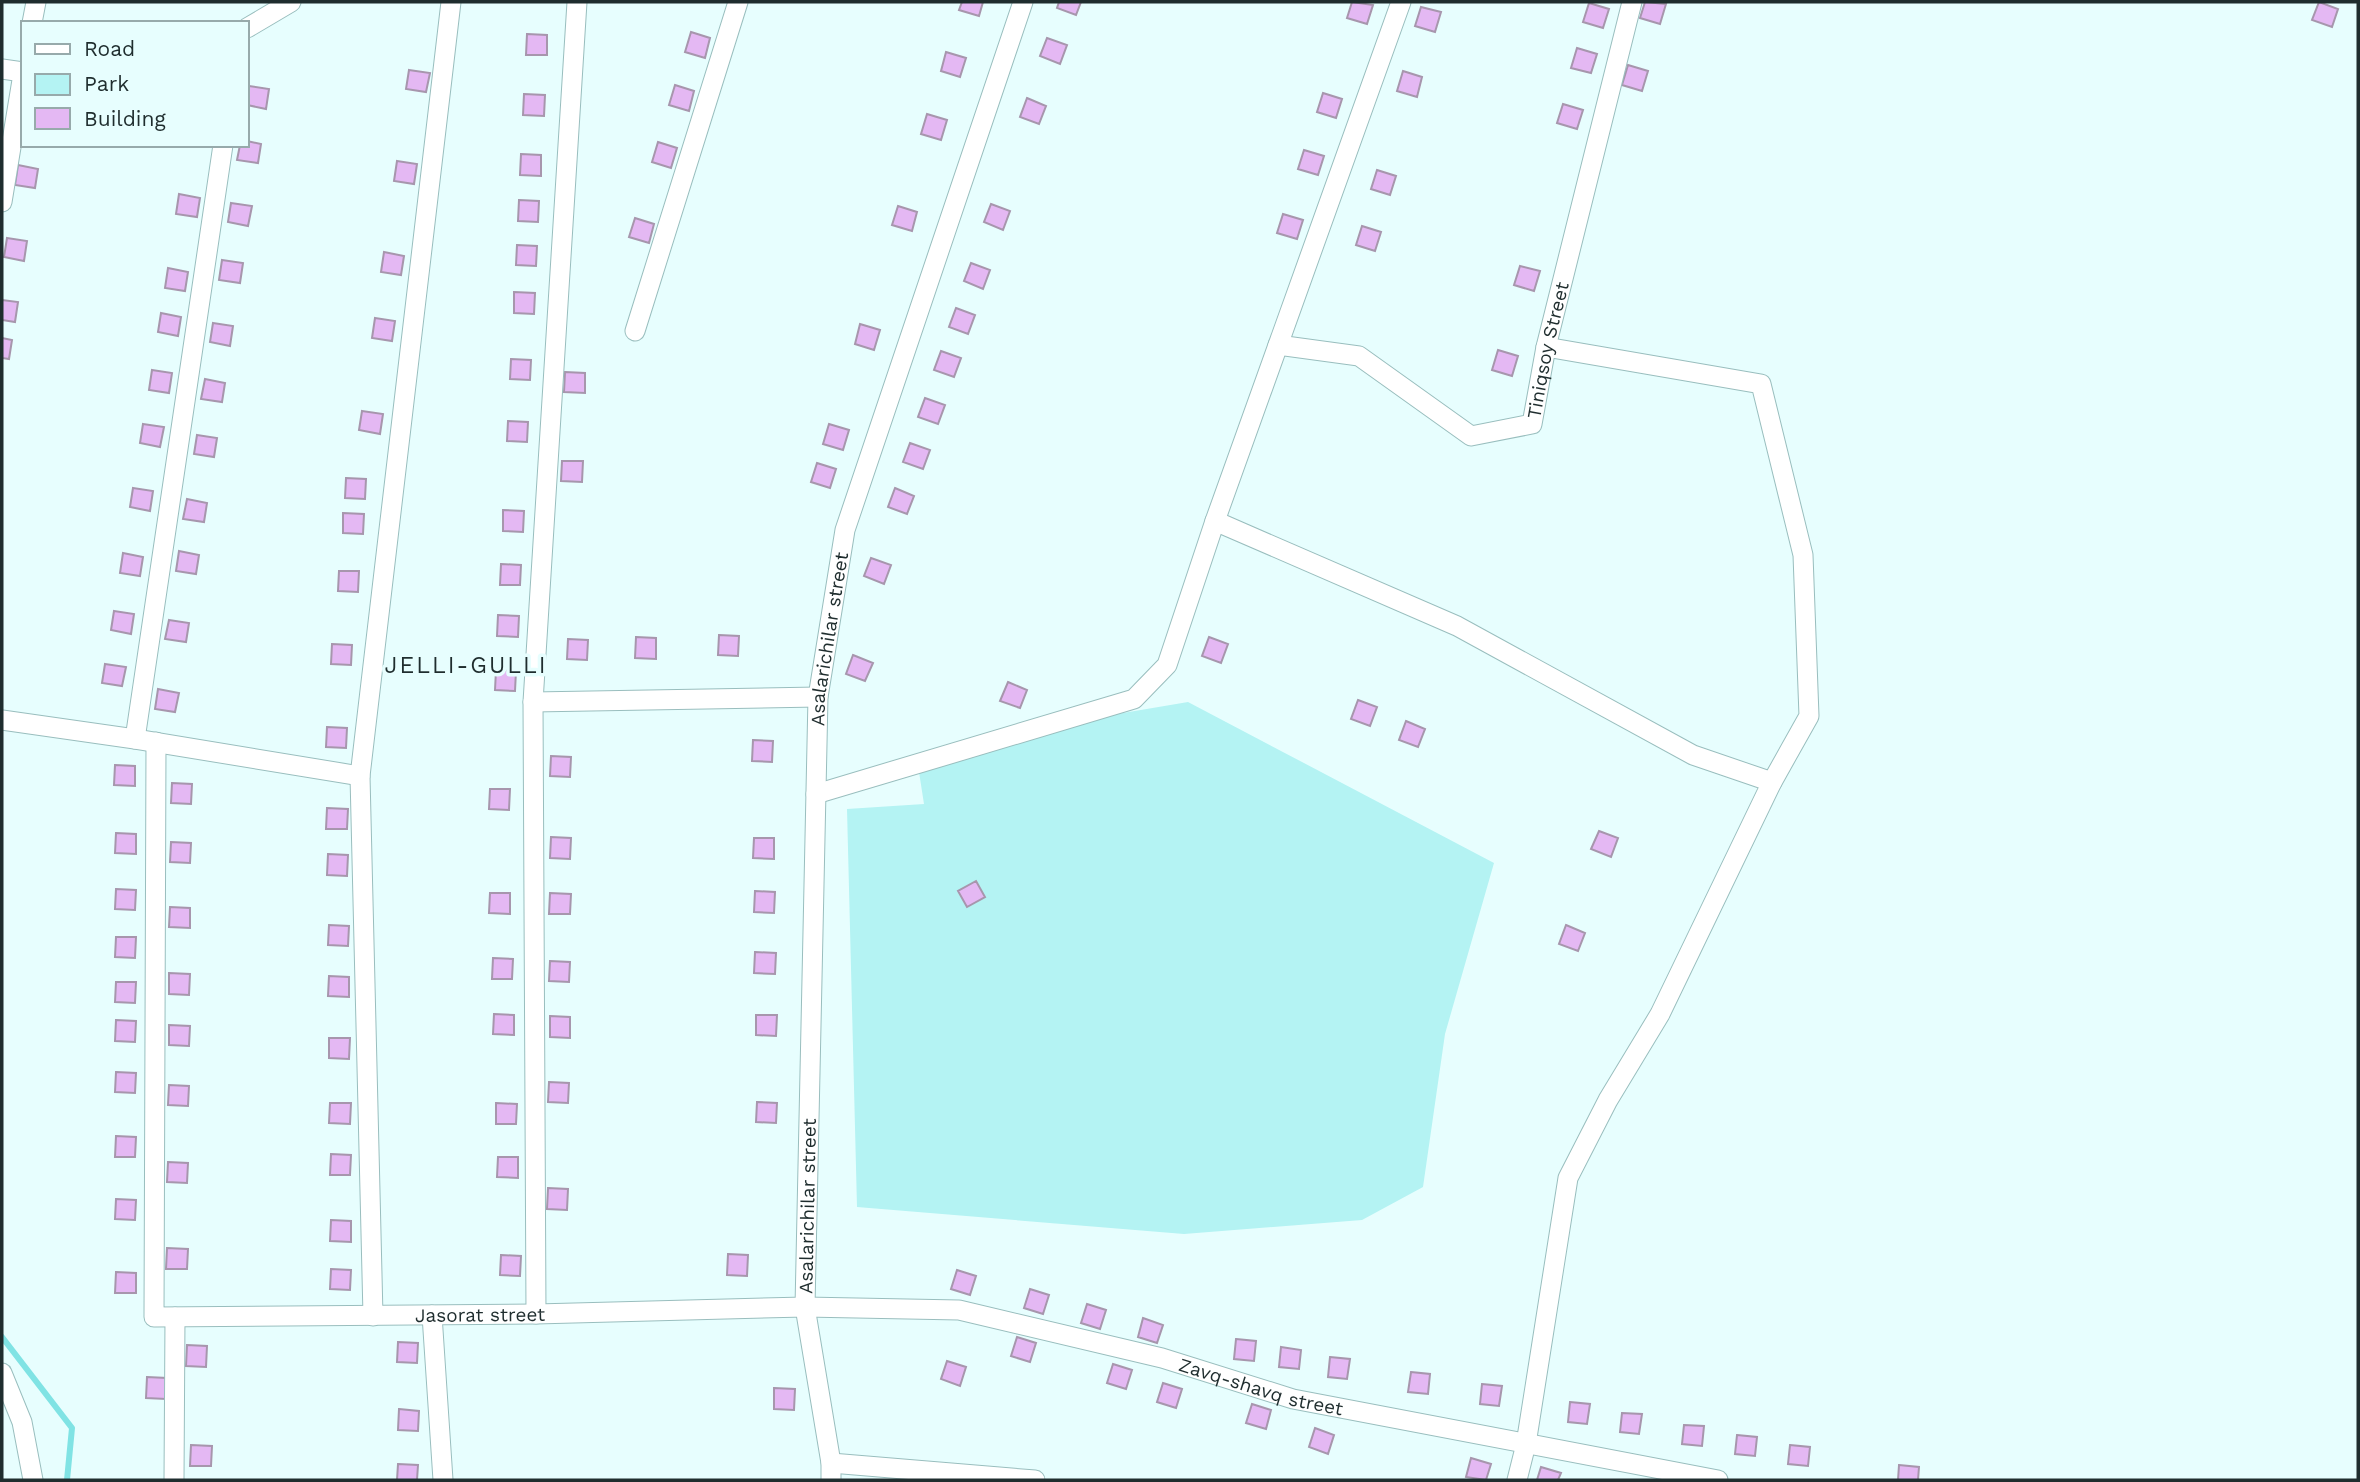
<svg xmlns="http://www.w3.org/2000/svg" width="2360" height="1482" viewBox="0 0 2360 1482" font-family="'Work Sans',sans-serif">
<rect width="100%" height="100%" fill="#e7fefe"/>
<path fill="#b4f3f3" d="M 1188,702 L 1494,863 L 1445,1034 L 1423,1187 L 1362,1220 L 1184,1234 L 857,1207 L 847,809 L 924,804 L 919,772 L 1064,723 Z"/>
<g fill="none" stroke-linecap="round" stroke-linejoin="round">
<path stroke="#80e3e4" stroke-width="6" d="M 2,1337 L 72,1428 L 67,1480"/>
</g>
<path fill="#e4b8f3" stroke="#a796ad" stroke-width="2" d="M 962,2 L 983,2 L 979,16 L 959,10 Z
M 1059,2 L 1081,2 L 1076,15 L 1057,8 Z
M 1352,2 L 1373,5 L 1367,24 L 1347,18 Z
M 1645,2 L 1666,4 L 1660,24 L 1640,18 Z
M 2319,2 L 2338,9 L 2332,27 L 2312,20 Z
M 1589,3 L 1609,9 L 1603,28 L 1583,22 Z
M 1421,7 L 1441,12 L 1435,32 L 1415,26 Z
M 691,32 L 710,38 L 705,58 L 685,52 Z
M 527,34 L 547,35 L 547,55 L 526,55 Z
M 1047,38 L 1067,45 L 1060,64 L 1040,56 Z
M 1577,48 L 1597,54 L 1591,73 L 1571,68 Z
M 946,52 L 966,58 L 960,77 L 941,71 Z
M 1628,65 L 1648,71 L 1642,91 L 1622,85 Z
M 409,70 L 430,73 L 426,92 L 406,89 Z
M 1403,71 L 1422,77 L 1417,97 L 1397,91 Z
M 675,85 L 694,91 L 689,111 L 669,105 Z
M 249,86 L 269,89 L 266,109 L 247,105 Z
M 1323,93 L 1342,99 L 1336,118 L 1317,112 Z
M 524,94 L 545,95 L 544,116 L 523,115 Z
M 1027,98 L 1046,106 L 1039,124 L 1020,117 Z
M 1563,104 L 1583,110 L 1577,129 L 1557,123 Z
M 927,114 L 947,120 L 941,140 L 921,134 Z
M 247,141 L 261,144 L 258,163 L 237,160 L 240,145 L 247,145 Z
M 658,142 L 677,148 L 671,168 L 652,162 Z
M 1304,150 L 1324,156 L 1318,175 L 1298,169 Z
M 521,154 L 541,155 L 541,176 L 520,175 Z
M 397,161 L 417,164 L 414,184 L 394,181 Z
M 18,165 L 38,169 L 35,188 L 15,185 Z
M 1377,170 L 1396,176 L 1390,195 L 1371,189 Z
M 179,194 L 200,198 L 197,217 L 176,214 Z
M 519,200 L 539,201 L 538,222 L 518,221 Z
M 231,203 L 252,206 L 248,226 L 228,222 Z
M 991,204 L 1010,211 L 1003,230 L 984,222 Z
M 898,206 L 917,212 L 912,231 L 892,225 Z
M 1283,214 L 1303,220 L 1297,239 L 1277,233 Z
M 635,218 L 654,224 L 649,243 L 629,237 Z
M 1362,226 L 1381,232 L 1375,251 L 1356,245 Z
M 7,238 L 27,241 L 24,261 L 4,257 Z
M 517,245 L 537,246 L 536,266 L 516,265 Z
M 384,252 L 404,256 L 401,275 L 381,272 Z
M 222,260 L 243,263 L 240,283 L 219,280 Z
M 971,263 L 990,270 L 983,289 L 964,281 Z
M 1520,266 L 1540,271 L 1534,291 L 1514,285 Z
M 168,268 L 188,272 L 185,291 L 165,288 Z
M 514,292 L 535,293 L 534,314 L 514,313 Z
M 2,300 L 18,302 L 15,322 L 2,320 Z
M 956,308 L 975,315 L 968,334 L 949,327 Z
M 161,313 L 181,317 L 178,336 L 158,332 Z
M 375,318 L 395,321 L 392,341 L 372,338 Z
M 213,323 L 233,326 L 230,346 L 210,342 Z
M 860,324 L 880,330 L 874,350 L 855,344 Z
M 2,338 L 12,340 L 9,359 L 2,358 Z
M 1498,350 L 1518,356 L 1512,376 L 1492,370 Z
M 941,351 L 961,358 L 954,377 L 934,370 Z
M 511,359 L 531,360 L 530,380 L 510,379 Z
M 152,370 L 172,373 L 169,393 L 149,390 Z
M 565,372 L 585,373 L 585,393 L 564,392 Z
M 205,379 L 225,383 L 222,402 L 201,399 Z
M 925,398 L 945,405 L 938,424 L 918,417 Z
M 362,411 L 383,414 L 380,434 L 359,430 Z
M 508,421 L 528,422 L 527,442 L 507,441 Z
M 143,424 L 164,427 L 160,447 L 140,443 Z
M 829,424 L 849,430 L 843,450 L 823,444 Z
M 197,435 L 217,438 L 214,457 L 194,454 Z
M 910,443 L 930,450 L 923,469 L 903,462 Z
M 562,461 L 583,461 L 582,482 L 561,481 Z
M 817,463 L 836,469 L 830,488 L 811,482 Z
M 346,478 L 366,479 L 365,499 L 345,498 Z
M 133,488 L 153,491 L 150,511 L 130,507 Z
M 895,488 L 914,496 L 907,514 L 888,507 Z
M 187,499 L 207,503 L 204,522 L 183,519 Z
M 503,510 L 524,511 L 523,532 L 503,531 Z
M 343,513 L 364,514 L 363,534 L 343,533 Z
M 179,551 L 199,555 L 196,574 L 176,571 Z
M 123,553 L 143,557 L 140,576 L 120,573 Z
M 871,558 L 891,565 L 884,584 L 864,576 Z
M 501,564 L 521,565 L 520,585 L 500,585 Z
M 339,571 L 359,571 L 358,592 L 338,591 Z
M 114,611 L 134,614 L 131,634 L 111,630 Z
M 498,615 L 519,616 L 518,637 L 497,636 Z
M 169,620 L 189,623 L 186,642 L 165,639 Z
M 719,635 L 739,636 L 738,656 L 718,655 Z
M 636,637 L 656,638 L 656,659 L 635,658 Z
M 1209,637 L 1228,644 L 1221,663 L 1202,656 Z
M 568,639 L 588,640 L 587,660 L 567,659 Z
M 332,644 L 352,645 L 351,665 L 331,664 Z
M 853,655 L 873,663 L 865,681 L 846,674 Z
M 105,664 L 126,667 L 122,686 L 102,683 Z
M 496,670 L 516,671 L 515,691 L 495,690 Z
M 1008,682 L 1027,690 L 1020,708 L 1000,701 Z
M 158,689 L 179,693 L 175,712 L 155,709 Z
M 1358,700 L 1377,707 L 1370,726 L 1351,719 Z
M 1406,721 L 1425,729 L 1418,747 L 1399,740 Z
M 327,727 L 347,728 L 346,748 L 326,747 Z
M 753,740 L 773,741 L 772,762 L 752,761 Z
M 551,756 L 571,757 L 570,777 L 550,776 Z
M 115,765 L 135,766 L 135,786 L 114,785 Z
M 172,783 L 192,784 L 191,804 L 171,803 Z
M 490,789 L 510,789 L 509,810 L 489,809 Z
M 327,808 L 348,809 L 347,829 L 326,829 Z
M 1599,831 L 1618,838 L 1611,857 L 1591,849 Z
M 116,833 L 136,834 L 136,854 L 115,853 Z
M 551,837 L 571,838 L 570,859 L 550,858 Z
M 754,838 L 774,838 L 774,859 L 753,858 Z
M 171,842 L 191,843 L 190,863 L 170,862 Z
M 328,854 L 348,855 L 347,876 L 327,875 Z
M 976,881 L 985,897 L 967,907 L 958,891 Z
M 116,889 L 136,890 L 135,910 L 115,909 Z
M 755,891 L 775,892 L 774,913 L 754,912 Z
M 490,893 L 510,893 L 510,914 L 489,913 Z
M 550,893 L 571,894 L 570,914 L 549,914 Z
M 170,907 L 190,908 L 190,928 L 169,927 Z
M 329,925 L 349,926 L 348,946 L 328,945 Z
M 1566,925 L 1585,933 L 1578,951 L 1559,944 Z
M 116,937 L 136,937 L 135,958 L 115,957 Z
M 755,952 L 776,953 L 775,974 L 754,973 Z
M 493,958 L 513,959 L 512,979 L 492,979 Z
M 550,961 L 570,962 L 569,982 L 549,981 Z
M 169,973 L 190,974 L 189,995 L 169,994 Z
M 329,976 L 349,977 L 349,997 L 328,996 Z
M 116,982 L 136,982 L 135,1003 L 115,1002 Z
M 494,1014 L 514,1015 L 514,1035 L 493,1034 Z
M 756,1015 L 777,1015 L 776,1036 L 756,1035 Z
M 550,1016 L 570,1017 L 570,1038 L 550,1037 Z
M 116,1020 L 136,1021 L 135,1042 L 115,1041 Z
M 169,1025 L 190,1026 L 189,1046 L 169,1045 Z
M 329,1038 L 350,1038 L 349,1059 L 329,1058 Z
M 116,1072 L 136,1073 L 135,1093 L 115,1092 Z
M 549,1082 L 569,1083 L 568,1103 L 548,1102 Z
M 169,1085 L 189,1086 L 188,1106 L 168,1105 Z
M 757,1102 L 777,1103 L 776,1123 L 756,1122 Z
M 330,1103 L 351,1103 L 350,1124 L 329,1123 Z
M 496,1103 L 517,1104 L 516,1124 L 496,1124 Z
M 116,1136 L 136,1137 L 135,1157 L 115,1157 Z
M 331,1154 L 351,1155 L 350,1175 L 330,1175 Z
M 498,1157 L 518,1157 L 518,1178 L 497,1177 Z
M 168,1162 L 188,1163 L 187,1183 L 167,1182 Z
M 548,1188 L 568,1189 L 567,1210 L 547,1209 Z
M 116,1199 L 136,1200 L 135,1220 L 115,1219 Z
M 331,1220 L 351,1221 L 351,1242 L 330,1241 Z
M 167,1248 L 188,1249 L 187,1269 L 166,1269 Z
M 728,1254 L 748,1255 L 747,1276 L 727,1275 Z
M 501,1255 L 521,1256 L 520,1276 L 500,1275 Z
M 331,1269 L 351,1270 L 350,1290 L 330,1289 Z
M 957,1270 L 976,1276 L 970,1295 L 951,1289 Z
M 116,1272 L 136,1273 L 136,1293 L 115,1293 Z
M 1030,1289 L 1049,1295 L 1043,1314 L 1024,1308 Z
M 1087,1304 L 1106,1310 L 1100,1329 L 1081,1323 Z
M 1143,1318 L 1163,1325 L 1157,1343 L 1138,1337 Z
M 1017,1337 L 1036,1343 L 1030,1362 L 1011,1356 Z
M 1236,1339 L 1256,1341 L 1254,1361 L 1234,1359 Z
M 398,1342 L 418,1343 L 417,1363 L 397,1362 Z
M 187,1345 L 207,1346 L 206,1367 L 186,1366 Z
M 1281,1347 L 1301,1350 L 1299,1369 L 1279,1367 Z
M 1330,1357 L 1350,1359 L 1347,1379 L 1328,1377 Z
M 947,1361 L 966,1367 L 960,1386 L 941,1379 Z
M 1113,1364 L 1132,1370 L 1126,1389 L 1107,1383 Z
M 1411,1372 L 1430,1374 L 1428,1394 L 1408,1392 Z
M 147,1377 L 167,1378 L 166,1399 L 146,1398 Z
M 1163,1383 L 1182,1389 L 1176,1408 L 1157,1402 Z
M 1482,1384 L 1502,1386 L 1499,1406 L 1480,1404 Z
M 774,1388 L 795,1389 L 794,1410 L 774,1409 Z
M 1570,1402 L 1590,1404 L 1587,1424 L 1568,1422 Z
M 1252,1404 L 1271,1410 L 1266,1429 L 1246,1423 Z
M 399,1409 L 419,1411 L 418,1431 L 398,1430 Z
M 1622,1413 L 1642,1414 L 1639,1434 L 1620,1432 Z
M 1684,1425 L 1704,1426 L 1702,1446 L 1682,1444 Z
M 1315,1428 L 1334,1435 L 1328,1454 L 1309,1447 Z
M 1737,1435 L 1757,1437 L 1755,1456 L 1735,1454 Z
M 191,1445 L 212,1446 L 211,1466 L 190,1466 Z
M 1790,1445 L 1810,1447 L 1808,1466 L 1788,1464 Z
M 1471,1458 L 1491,1464 L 1486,1480 L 1466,1477 Z
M 398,1464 L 418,1465 L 417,1480 L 397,1480 Z
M 1899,1465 L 1919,1467 L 1918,1480 L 1898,1480 Z
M 1541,1467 L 1561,1473 L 1558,1480 L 1537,1480 Z"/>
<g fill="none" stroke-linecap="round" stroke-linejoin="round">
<defs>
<g id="minor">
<path d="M 32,23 L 36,2"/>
<path d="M 247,28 L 291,2"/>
<path d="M 2,69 L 23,72"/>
<path d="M 2,202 L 23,74"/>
<path d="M 635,331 L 738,2"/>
<path id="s1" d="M 1278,345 L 1359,356 L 1471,436 L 1532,424 L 1546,347 L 1632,2"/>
<path d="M 1215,521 L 1457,626 L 1693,755 L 1772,782"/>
<path d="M 533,702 L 818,697"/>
<path d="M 2,720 L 135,739 L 360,776"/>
<path d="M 135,739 L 223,145"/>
<path id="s2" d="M 156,742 L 154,1317 L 536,1314 L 805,1307 L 959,1310 L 1162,1358 L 1293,1399 L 1718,1480"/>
<path d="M 816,794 L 1134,699 L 1167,665 L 1215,521 L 1401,2"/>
<path d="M 536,1314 L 533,702 L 577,2"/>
<path d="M 432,1315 L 443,1480"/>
<path d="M 373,1316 L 360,776 L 451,2"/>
<path d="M 2,1373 L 22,1422 L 33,1480"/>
<path d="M 831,1463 L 1035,1480"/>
<path d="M 174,1480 L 175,1317"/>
<path id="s3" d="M 831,1480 L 831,1463 L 805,1307 L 818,697 L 845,530 L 1023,2"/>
<path d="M 1517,1480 L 1526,1444 L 1568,1178 L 1608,1100 L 1660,1014 L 1772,782 L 1809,716 L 1803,555 L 1761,384 L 1546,347"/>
</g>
</defs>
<use href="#minor" stroke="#99bebe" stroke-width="21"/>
<use href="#minor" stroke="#fff" stroke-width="19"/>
</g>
<g text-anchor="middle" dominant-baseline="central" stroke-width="7" stroke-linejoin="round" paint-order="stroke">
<g font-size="19" fill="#1f2d2e" stroke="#e7fefe">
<text stroke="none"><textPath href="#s1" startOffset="357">Tiniqsoy Street</textPath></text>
<text stroke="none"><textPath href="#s3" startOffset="844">Asalarichilar street</textPath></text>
<text stroke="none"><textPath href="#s3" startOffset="276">Asalarichilar street</textPath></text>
<text stroke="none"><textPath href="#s2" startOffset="901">Jasorat street</textPath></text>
<text stroke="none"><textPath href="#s2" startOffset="1692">Zavq-shavq street</textPath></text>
</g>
<g font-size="23" letter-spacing="2" fill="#1f2d2e" stroke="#e7fefe">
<text x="466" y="665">JELLI-GULLI</text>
</g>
</g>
<rect width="2360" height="1482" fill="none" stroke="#1f2d2e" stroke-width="7"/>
<rect x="21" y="21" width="228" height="126" fill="#e7fefe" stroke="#97aaab" stroke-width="2"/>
<rect x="35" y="44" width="35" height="10" fill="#ffffff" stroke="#97aaab" stroke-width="2"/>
<text x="84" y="56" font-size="21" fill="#1f2d2e">Road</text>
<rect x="35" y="74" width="35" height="21" fill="#b4f3f3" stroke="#97aaab" stroke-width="2"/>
<text x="84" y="91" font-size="21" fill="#1f2d2e">Park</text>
<rect x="35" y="108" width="35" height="21" fill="#e4b8f3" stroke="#97aaab" stroke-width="2"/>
<text x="84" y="126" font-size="21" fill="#1f2d2e">Building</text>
</svg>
